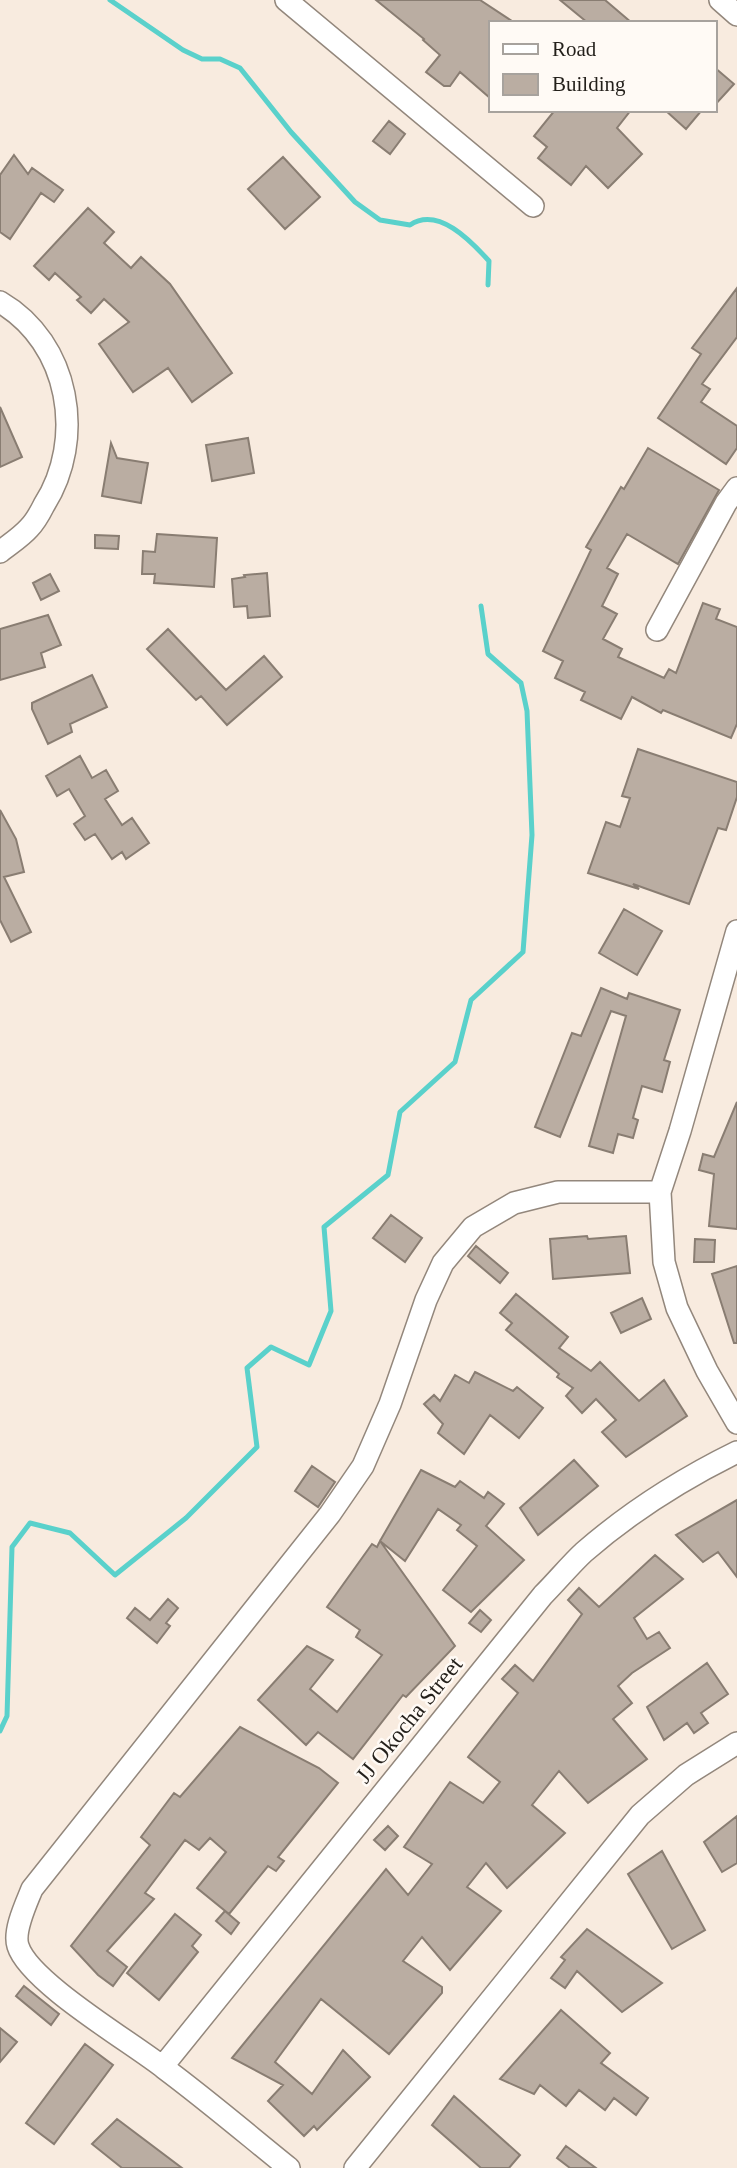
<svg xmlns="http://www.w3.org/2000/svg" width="737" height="2168" viewBox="0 0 737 2168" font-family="Georgia,serif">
<rect width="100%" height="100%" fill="#f8ebdf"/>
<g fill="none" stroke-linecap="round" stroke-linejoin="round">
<path stroke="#5ad1cb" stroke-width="5" d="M 110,0 L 183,50 L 202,59 L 220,59 L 240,68 L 291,132 L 355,202 L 380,220 L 410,225 C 438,206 471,241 489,261 L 488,285
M 0,1731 L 7,1716 L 12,1547 L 30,1523 L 70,1533 L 115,1575 L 186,1518 L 257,1447 L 247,1368 L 271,1347 L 309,1365 L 331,1311 L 324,1227 L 388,1175 L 400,1112 L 455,1062 L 471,1000 L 523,952 L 532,835 L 527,711 L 521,683 L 488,654 L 481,606"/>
</g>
<path fill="#baada2" stroke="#897d72" stroke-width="2" d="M 376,0 L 480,0 L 515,23 L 490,23 L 490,98 L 460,72 L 450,86 L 444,86 L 426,72 L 440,55 L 423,40 L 424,39 Z
M 560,0 L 605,0 L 632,23 L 588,23 Z
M 714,67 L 734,84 L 714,106 Z
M 555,110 L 631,110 L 617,128 L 642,154 L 608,188 L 586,166 L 571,185 L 538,158 L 547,147 L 534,136 Z
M 665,110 L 702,110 L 686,129 Z
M 389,121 L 405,134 L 390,154 L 373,141 Z
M 14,155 L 28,174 L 32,168 L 63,190 L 54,202 L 41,193 L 10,239 L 0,232 L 0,175 Z
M 283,157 L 320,197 L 285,229 L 248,189 Z
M 88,208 L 114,232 L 104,243 L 131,268 L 141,257 L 170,284 L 232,373 L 192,402 L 168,368 L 133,392 L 99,344 L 129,322 L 104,299 L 91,313 L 77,300 L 81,297 L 55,273 L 49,280 L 34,266 Z
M 737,288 L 737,337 L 702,384 L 710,389 L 701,402 L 737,426 L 737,448 L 726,464 L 658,418 L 701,354 L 692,348 Z
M 0,407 L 22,457 L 0,467 Z
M 248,438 L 254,473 L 212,481 L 206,445 Z
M 111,443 L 117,458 L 148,463 L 141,503 L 102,496 Z
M 648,448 L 719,490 L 678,564 L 627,534 L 607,568 L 618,574 L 602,606 L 617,614 L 603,639 L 622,649 L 618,657 L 664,678 L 669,669 L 676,673 L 703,603 L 720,609 L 716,619 L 737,627 L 737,724 L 731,738 L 663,710 L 661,713 L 632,697 L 621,719 L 581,700 L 585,692 L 555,678 L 563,661 L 543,651 L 591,550 L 586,547 L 621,487 L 624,489 Z
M 157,534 L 217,538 L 214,587 L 154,583 L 155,574 L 142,574 L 143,551 L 155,552 Z
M 95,535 L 119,536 L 118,549 L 95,548 Z
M 267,573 L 270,616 L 248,618 L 247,606 L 234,607 L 232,579 L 245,577 L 244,575 Z
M 50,574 L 59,591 L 41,600 L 33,583 Z
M 48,615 L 61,645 L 41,653 L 45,667 L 0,680 L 0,629 Z
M 168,629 L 226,690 L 264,656 L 282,677 L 227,725 L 201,696 L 196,700 L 147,649 Z
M 92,675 L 107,707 L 70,724 L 72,732 L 48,744 L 32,709 L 32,703 Z
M 638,749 L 737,782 L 737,797 L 726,830 L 718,828 L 689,904 L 633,884 L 639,889 L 588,873 L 606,822 L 620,827 L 630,798 L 622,796 Z
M 80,756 L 92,778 L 106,770 L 118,791 L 105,799 L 122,825 L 132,818 L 149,843 L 126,859 L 122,852 L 112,859 L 95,834 L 85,840 L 74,824 L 85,816 L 69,789 L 57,796 L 46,776 Z
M 0,810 L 16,839 L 24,872 L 4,877 L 31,932 L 11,942 L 0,920 Z
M 624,909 L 662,931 L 637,975 L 599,953 Z
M 601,988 L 627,999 L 629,993 L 680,1010 L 664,1060 L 670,1062 L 662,1092 L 642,1086 L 633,1118 L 638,1120 L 633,1138 L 618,1134 L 613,1153 L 589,1146 L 626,1016 L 611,1011 L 560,1137 L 535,1127 L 572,1033 L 581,1036 Z
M 737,1102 L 737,1229 L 709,1226 L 714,1174 L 699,1170 L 703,1154 L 714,1157 Z
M 391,1215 L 422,1238 L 405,1262 L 373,1238 Z
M 587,1236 L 588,1239 L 626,1236 L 630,1273 L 553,1279 L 550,1239 Z
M 695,1239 L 715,1240 L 714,1262 L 694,1262 Z
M 476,1246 L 508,1273 L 500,1283 L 468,1256 Z
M 737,1266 L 737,1343 L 734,1343 L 712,1274 Z
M 516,1294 L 568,1337 L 559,1348 L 591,1371 L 600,1362 L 639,1401 L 664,1380 L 687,1416 L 626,1457 L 602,1432 L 616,1420 L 596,1399 L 582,1413 L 566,1396 L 573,1388 L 557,1377 L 559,1374 L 506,1330 L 512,1323 L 500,1313 Z
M 642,1298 L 651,1319 L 621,1333 L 611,1313 Z
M 475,1372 L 513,1391 L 517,1387 L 543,1408 L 519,1438 L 490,1415 L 464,1454 L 438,1433 L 443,1424 L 424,1404 L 434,1395 L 440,1401 L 455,1375 L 469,1383 Z
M 574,1460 L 598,1486 L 538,1535 L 520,1508 Z
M 312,1466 L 335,1482 L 318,1507 L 295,1491 Z
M 421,1470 L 455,1487 L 460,1481 L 484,1498 L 488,1492 L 504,1504 L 486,1526 L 524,1560 L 471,1612 L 443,1590 L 477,1546 L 457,1530 L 461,1525 L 438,1509 L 405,1561 L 380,1541 Z
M 737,1500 L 737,1577 L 718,1552 L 703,1562 L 676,1535 Z
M 380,1541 L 455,1646 L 406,1697 L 403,1695 L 353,1759 L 318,1732 L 306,1745 L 258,1700 L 307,1646 L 333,1660 L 310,1689 L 337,1712 L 382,1655 L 356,1637 L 360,1630 L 327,1607 L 372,1544 L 377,1547 Z
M 655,1555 L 683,1579 L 634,1618 L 647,1639 L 659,1632 L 670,1648 L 632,1673 L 618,1686 L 632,1703 L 613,1719 L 647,1759 L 588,1803 L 559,1771 L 532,1805 L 565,1833 L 507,1888 L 486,1863 L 467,1887 L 501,1911 L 450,1970 L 422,1937 L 403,1961 L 442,1987 L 442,1993 L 389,2054 L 321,1999 L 275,2062 L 312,2094 L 343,2050 L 370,2077 L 317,2130 L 314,2126 L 304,2136 L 268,2101 L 283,2085 L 232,2058 L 386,1869 L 408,1895 L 432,1864 L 404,1847 L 450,1782 L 483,1803 L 500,1782 L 468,1757 L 518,1693 L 502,1679 L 515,1665 L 533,1681 L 582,1614 L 568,1600 L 579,1588 L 599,1607 Z
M 168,1599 L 178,1608 L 166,1623 L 170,1626 L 157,1643 L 127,1618 L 135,1608 L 150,1620 Z
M 480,1610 L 491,1620 L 481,1632 L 469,1623 Z
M 707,1663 L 728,1694 L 701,1713 L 708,1723 L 694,1733 L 687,1723 L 664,1740 L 647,1707 Z
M 240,1727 L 319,1768 L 338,1783 L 278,1857 L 284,1861 L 276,1871 L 268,1866 L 229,1914 L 197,1888 L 226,1852 L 210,1838 L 199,1850 L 185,1840 L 145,1893 L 154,1899 L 107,1951 L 127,1967 L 113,1986 L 98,1975 L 71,1946 L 150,1845 L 141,1837 L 174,1793 L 180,1797 Z
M 737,1816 L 737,1863 L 722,1872 L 704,1842 Z
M 388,1826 L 398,1836 L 385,1850 L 374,1840 Z
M 662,1851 L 705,1930 L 672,1949 L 628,1874 Z
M 225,1911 L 239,1923 L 231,1934 L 216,1921 Z
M 175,1914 L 201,1935 L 192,1946 L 198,1952 L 159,2000 L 127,1973 Z
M 587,1929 L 662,1983 L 622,2012 L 577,1971 L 565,1988 L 551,1978 L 565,1960 L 561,1957 Z
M 24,1986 L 59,2014 L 51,2025 L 16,1996 Z
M 561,2010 L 610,2053 L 601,2063 L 648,2098 L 636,2115 L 614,2098 L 605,2110 L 579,2090 L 566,2106 L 540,2085 L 534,2094 L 500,2079 Z
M 0,2028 L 17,2042 L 0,2062 Z
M 85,2044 L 113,2065 L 54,2144 L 26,2123 Z
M 454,2096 L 520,2155 L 509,2168 L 481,2168 L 432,2125 Z
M 117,2119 L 182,2168 L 122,2168 L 92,2144 Z
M 566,2146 L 596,2168 L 570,2168 L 557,2158 Z"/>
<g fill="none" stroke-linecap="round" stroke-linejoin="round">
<defs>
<path id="minor" d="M 286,0 L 533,206
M 720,0 L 737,15
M 0,302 C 70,343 86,439 44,505 C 40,513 35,522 29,528 C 21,537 10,544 0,552
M 657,630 L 726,503 L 737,488
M 737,931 L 680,1131 L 660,1192 L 664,1262 L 677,1308 L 707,1371 L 737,1423
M 163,2066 L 543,1595 C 557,1581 570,1565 584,1552 C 630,1512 682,1479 737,1452
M 289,2168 C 248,2135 207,2100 164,2068 C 131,2042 29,1982 18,1946 C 13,1931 26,1904 32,1889 L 330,1514 L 363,1466 L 390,1404 L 426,1300 L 443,1263 L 473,1227 L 514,1203 L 558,1192 L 660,1192
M 355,2168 L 640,1815 L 686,1775 L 737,1743"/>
</defs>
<use href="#minor" stroke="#93877c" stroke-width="24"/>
<use href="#minor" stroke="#fff" stroke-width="21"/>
</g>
<g text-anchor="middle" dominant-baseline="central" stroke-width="5" stroke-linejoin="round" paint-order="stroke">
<g font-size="23" fill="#231f1a" stroke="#fffaf5">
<text transform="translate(409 1720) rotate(-51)">JJ Okocha Street</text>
</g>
</g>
<rect x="489" y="21" width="228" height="91" fill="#fffaf5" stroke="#a7a29d" stroke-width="2"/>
<rect x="503" y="44" width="35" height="10" fill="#ffffff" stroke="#a7a29d" stroke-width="2"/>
<text x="552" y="56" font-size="21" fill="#231f1a">Road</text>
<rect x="503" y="74" width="35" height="21" fill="#baada2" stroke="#a7a29d" stroke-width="2"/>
<text x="552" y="91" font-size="21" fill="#231f1a">Building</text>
</svg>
